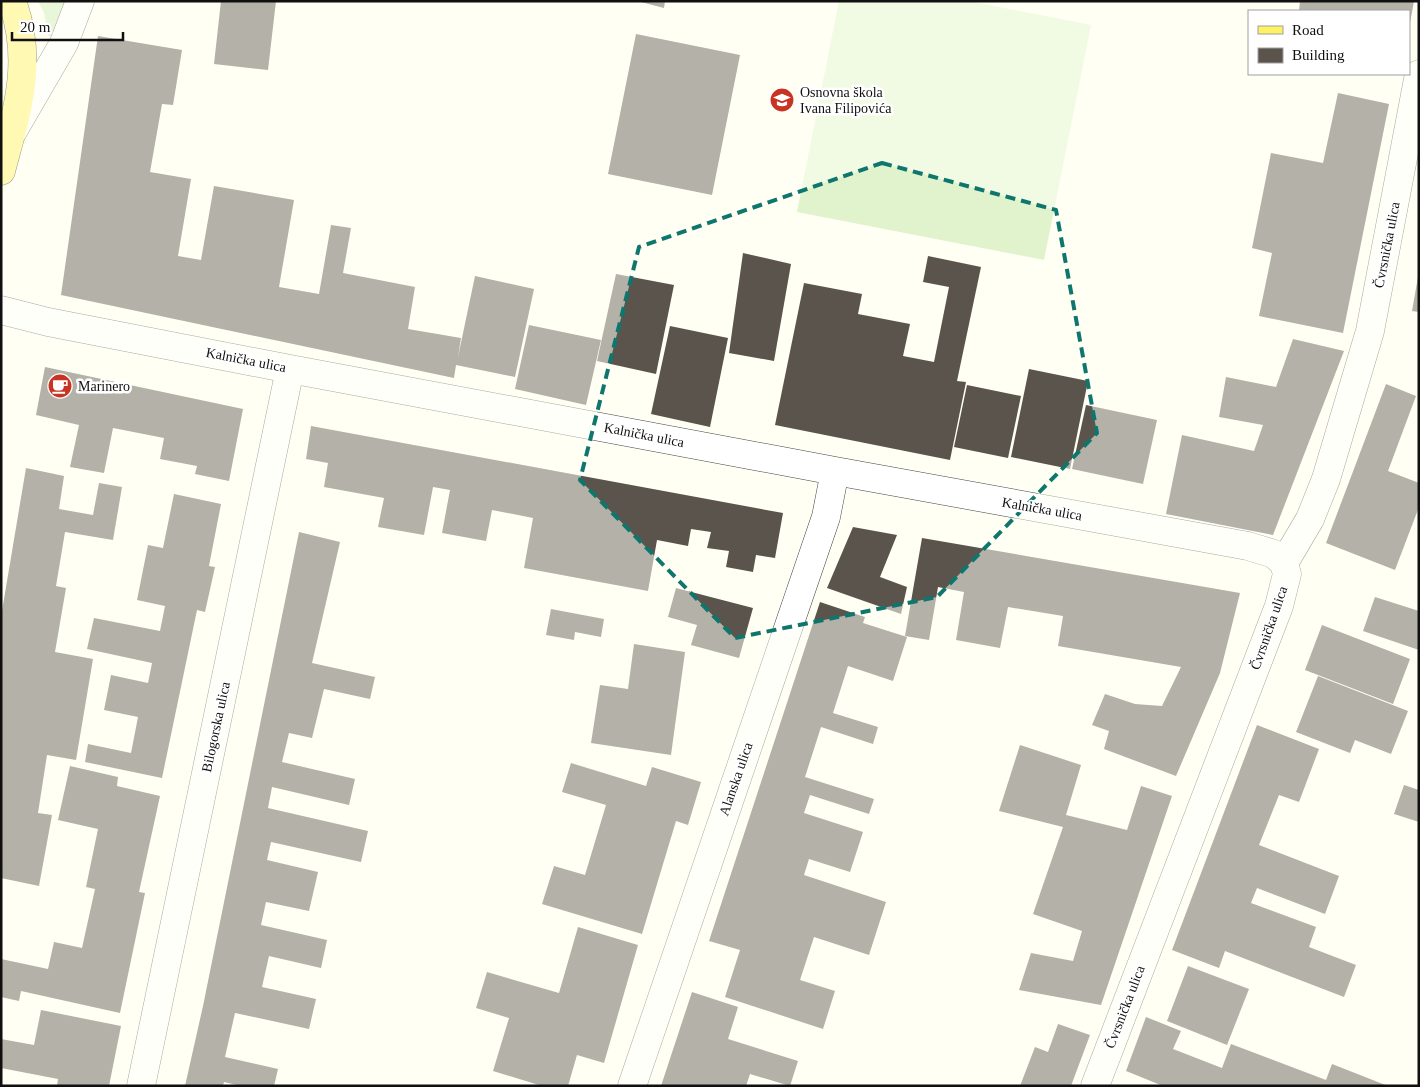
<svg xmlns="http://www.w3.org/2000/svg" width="1420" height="1087" viewBox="0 0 1420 1087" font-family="'Times New Roman',serif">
<rect width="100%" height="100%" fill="#fffff4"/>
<path fill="#ccecbb" d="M 38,1 L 69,1 L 52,37 L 48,35 L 44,13 Z"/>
<path fill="#e0f3cd" d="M 839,1 L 969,1 L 1091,25 L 1044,260 L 797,212 Z"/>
<path fill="#5a544c" d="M 221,1 L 276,1 L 268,70 L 214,64 Z
M 637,1 L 665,1 L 664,8 Z
M 1300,1 L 1414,1 L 1410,23 L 1409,11 L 1299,11 Z
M 636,34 L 740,55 L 712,195 L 608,174 Z
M 98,36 L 182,50 L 173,105 L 162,104 L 150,172 L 191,179 L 178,256 L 201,260 L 214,186 L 294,200 L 279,287 L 319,294 L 331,225 L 351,228 L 343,273 L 415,287 L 408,329 L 461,338 L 458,357 L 475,276 L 534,289 L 515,377 L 456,365 L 454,378 L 61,295 Z
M 1338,93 L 1389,104 L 1343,333 L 1259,316 L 1272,253 L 1252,248 L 1271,153 L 1323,163 Z
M 743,253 L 791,264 L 774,361 L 729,353 Z
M 928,256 L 981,267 L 957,381 L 966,382 L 950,460 L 775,425 L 804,283 L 862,294 L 858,314 L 910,324 L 903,356 L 934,362 L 949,287 L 923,282 Z
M 616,274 L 674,285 L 656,374 L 597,361 Z
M 1418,277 L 1419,277 L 1419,312 L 1412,311 Z
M 529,325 L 601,340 L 586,405 L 515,389 Z
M 670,326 L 728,338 L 710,427 L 651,414 Z
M 1293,339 L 1344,351 L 1273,535 L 1166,514 L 1182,435 L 1254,451 L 1263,425 L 1219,417 L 1226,377 L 1276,387 Z
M 45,367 L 243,409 L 229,481 L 195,474 L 197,466 L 160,459 L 164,438 L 113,428 L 104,473 L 70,467 L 79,425 L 36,415 Z
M 1029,369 L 1088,381 L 1070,469 L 1011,457 Z
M 1386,384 L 1416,396 L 1388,471 L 1419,483 L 1419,507 L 1395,570 L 1326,543 Z
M 967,385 L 1021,396 L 1008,458 L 954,447 Z
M 1086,405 L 1157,420 L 1143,484 L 1072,469 Z
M 311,426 L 783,513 L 775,558 L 756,555 L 753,572 L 726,567 L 729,551 L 707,548 L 711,532 L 691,529 L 688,546 L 657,540 L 648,591 L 524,568 L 533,518 L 492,510 L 486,541 L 442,533 L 450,490 L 433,487 L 424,535 L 378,527 L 384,498 L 324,487 L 328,463 L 306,459 Z
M 26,468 L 64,476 L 59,509 L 93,515 L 99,483 L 122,487 L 113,540 L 65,532 L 56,586 L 66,588 L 55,652 L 93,659 L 76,760 L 47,755 L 38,813 L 52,815 L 39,886 L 1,878 L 1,617 Z
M 174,494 L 221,504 L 209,566 L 215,567 L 205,612 L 197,610 L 162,778 L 85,762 L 88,744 L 131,753 L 138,717 L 104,710 L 111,675 L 148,683 L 152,663 L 87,649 L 94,618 L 160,631 L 165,606 L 137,600 L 148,545 L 163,548 Z
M 853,527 L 897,535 L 880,577 L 907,587 L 901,614 L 827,588 Z
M 299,532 L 340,542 L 312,663 L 375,677 L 370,699 L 324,689 L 312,738 L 289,733 L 282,762 L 355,779 L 349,805 L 272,787 L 268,808 L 368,831 L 361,862 L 271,842 L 267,860 L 318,872 L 309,911 L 266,902 L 261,925 L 327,940 L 321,968 L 269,956 L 262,987 L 316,999 L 309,1029 L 235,1013 L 225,1057 L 278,1069 L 274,1086 L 241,1086 L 224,1082 L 223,1086 L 185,1086 L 203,1006 Z
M 922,538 L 1240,593 L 1220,673 L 1176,776 L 1104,749 L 1109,731 L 1092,725 L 1105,694 L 1135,704 L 1162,706 L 1181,667 L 1058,646 L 1063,616 L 1008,607 L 1000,648 L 956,640 L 964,592 L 938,587 L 929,640 L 905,636 Z
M 676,588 L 753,608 L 739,658 L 691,645 L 697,625 L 668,617 Z
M 1375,597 L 1419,611 L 1419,650 L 1363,631 Z
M 820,602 L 865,617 L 863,623 L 907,637 L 893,681 L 848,666 L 833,713 L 878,727 L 873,744 L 821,727 L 805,777 L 874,799 L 869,814 L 810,795 L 804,813 L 863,832 L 850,872 L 809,859 L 804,875 L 886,902 L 869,955 L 814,937 L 800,980 L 835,991 L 823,1029 L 725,997 L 740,950 L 709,941 Z
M 551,609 L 604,619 L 601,637 L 575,632 L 574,640 L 546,635 Z
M 1322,625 L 1410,659 L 1393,704 L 1305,670 Z
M 634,644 L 685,652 L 671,755 L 591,743 L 600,685 L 628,689 Z
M 1318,676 L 1408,711 L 1391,754 L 1355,740 L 1350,753 L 1296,732 Z
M 1257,725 L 1319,749 L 1299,802 L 1279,795 L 1259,845 L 1339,876 L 1325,914 L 1257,888 L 1251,903 L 1316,927 L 1309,947 L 1356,965 L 1344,997 L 1225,951 L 1219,968 L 1172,950 Z
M 1020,745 L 1081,765 L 1066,815 L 1127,830 L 1141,786 L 1172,796 L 1101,1005 L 1019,990 L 1031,953 L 1073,961 L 1082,931 L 1033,914 L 1063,827 L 999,811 Z
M 571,763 L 646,786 L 652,767 L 701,782 L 688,825 L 676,821 L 642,934 L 542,904 L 554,866 L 585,875 L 606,805 L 562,792 Z
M 70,766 L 118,777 L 117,786 L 160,796 L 139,892 L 145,893 L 120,1013 L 21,991 L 19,1001 L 1,997 L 1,959 L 48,969 L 54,942 L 82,948 L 95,889 L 86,887 L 98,829 L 58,820 Z
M 1404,785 L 1419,790 L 1419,822 L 1394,814 Z
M 578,927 L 638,945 L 604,1063 L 577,1055 L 568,1086 L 542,1086 L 493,1071 L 509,1018 L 476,1008 L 487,972 L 559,993 Z
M 1188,966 L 1249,989 L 1227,1045 L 1167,1021 Z
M 692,992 L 738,1007 L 728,1039 L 798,1061 L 790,1086 L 750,1074 L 746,1086 L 661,1086 Z
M 41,1010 L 121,1026 L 109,1086 L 57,1086 L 58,1079 L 1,1068 L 1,1039 L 34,1045 Z
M 1146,1017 L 1181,1031 L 1173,1049 L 1222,1068 L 1231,1044 L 1326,1080 L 1332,1064 L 1388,1086 L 1163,1086 L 1126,1071 Z
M 1058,1024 L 1090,1035 L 1071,1086 L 1020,1086 L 1035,1047 L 1048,1052 Z"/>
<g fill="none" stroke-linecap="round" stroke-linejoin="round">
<defs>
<path id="minor" d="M 13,131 L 64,43 L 80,1
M 1,310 L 48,322 L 290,369 L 835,471 L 1248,546 L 1274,554 L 1284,563
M 141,1086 L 290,369
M 632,1086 L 826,517 L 835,471
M 1095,1086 L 1279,606 L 1287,574 L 1284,563 L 1310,519 L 1326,479 L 1370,331 L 1419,74"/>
<path id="major" d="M 1,171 C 17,111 34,62 12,1"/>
</defs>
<use href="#minor" stroke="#434343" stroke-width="29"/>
<use href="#major" stroke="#212121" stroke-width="29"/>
<use href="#minor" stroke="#fff" stroke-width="28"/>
<use href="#major" stroke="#fef165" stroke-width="28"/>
</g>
<path d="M0 0H1420V1087H0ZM 882,163 L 1056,210 L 1097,433 L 937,597 L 735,638 L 580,480 L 639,247 Z" fill="#fffff4" fill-opacity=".55" fill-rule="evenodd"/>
<path fill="none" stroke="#0f766e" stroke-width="4" stroke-dasharray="10 6" stroke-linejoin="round" d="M 882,163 L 1056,210 L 1097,433 L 937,597 L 735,638 L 580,480 L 639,247 Z"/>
<defs>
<symbol id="school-disc" viewBox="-11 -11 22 22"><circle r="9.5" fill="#c83421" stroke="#fff"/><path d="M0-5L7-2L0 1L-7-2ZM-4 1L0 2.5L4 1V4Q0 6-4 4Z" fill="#fff"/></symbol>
<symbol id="cafe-disc" viewBox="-11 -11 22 22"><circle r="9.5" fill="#c83421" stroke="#fff"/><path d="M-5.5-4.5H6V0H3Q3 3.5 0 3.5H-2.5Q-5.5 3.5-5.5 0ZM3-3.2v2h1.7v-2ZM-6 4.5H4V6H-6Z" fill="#fff"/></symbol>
</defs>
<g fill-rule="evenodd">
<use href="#school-disc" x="768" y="86" width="28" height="28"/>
<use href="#cafe-disc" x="46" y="372" width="28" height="28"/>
</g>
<g text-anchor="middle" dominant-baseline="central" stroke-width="5" stroke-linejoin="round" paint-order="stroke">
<g font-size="14" fill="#101010" stroke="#fff" text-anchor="start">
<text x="800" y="92">Osnovna škola<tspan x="800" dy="16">Ivana Filipovića</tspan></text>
<text x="78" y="386">Marinero</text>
</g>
<g font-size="14" fill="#101010" stroke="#fff">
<text transform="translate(1387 245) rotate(-79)">Čvrsnička ulica</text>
<text transform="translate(246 360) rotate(11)">Kalnička ulica</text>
<text transform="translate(644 435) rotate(11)">Kalnička ulica</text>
<text transform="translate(1042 509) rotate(10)">Kalnička ulica</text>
<text transform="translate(1269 628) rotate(-71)">Čvrsnička ulica</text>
<text transform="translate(216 727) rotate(-78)">Bilogorska ulica</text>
<text transform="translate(736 779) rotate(-71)">Alanska ulica</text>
<text transform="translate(1125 1007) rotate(-69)">Čvrsnička ulica</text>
</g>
</g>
<rect width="1420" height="1087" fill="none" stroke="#101010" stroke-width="5"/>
<rect x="1248" y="10" width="162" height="65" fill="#ffffff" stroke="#9f9f9f"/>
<rect x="1258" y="26" width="25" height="8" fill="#fef165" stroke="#9f9f9f"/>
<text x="1292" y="35" font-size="15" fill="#101010">Road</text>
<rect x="1258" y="48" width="25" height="15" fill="#5a544c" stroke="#9f9f9f"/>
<text x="1292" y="60" font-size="15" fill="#101010">Building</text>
<path d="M12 32v8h111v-8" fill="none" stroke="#101010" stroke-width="2.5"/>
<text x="20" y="32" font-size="15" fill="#101010" stroke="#ffffff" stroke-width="4" paint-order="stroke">20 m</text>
</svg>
